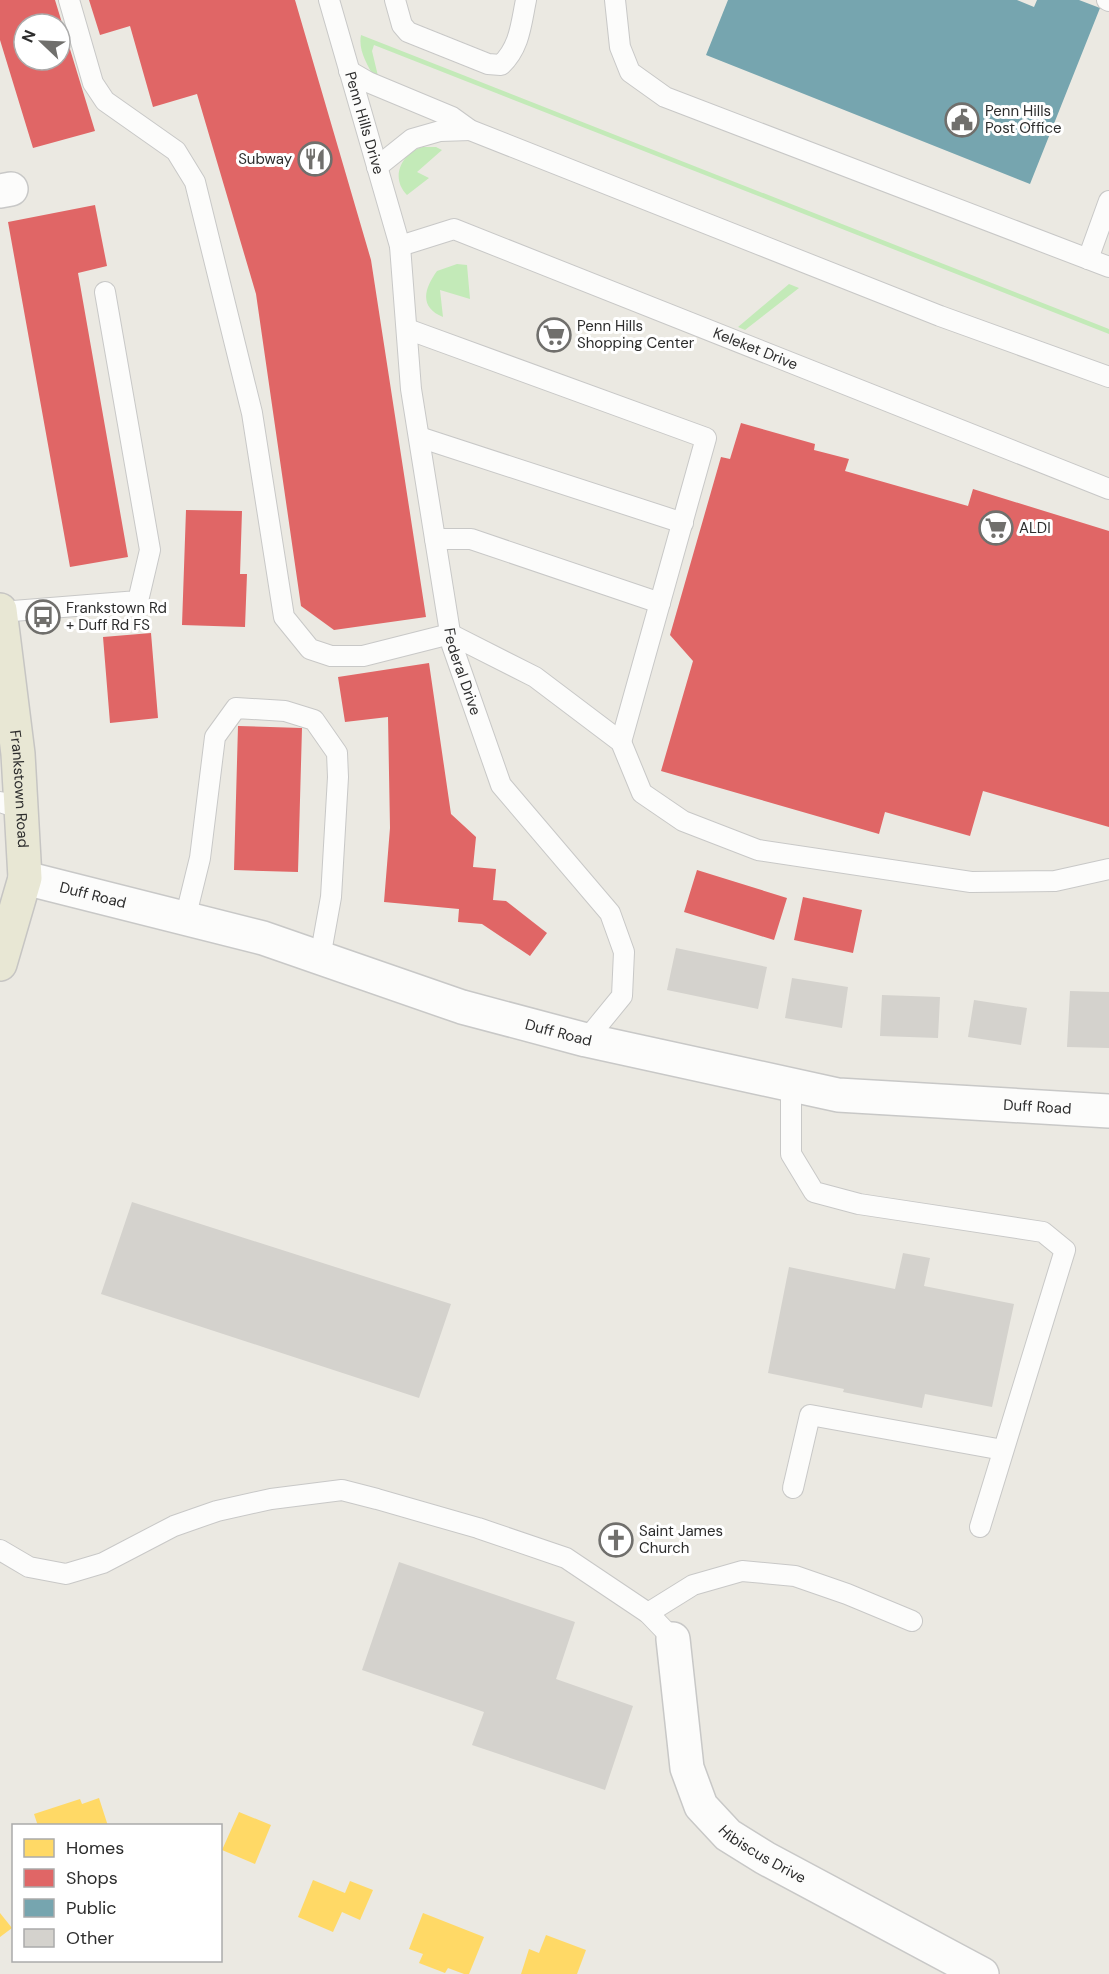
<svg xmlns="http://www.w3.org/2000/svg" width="1109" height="1974" viewBox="0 0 1109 1974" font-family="'DM Sans',sans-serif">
<rect width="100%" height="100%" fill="#ebe9e2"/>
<path fill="#c3eab8" d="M 361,35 L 1109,329 L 1109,334 L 374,45 L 372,51 L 378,76 L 374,77 C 367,64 358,50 361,35 Z
M 422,147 L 436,147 L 442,150 L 417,172 L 429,178 L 407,195 C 390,178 401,154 422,147 Z
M 457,264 L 467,265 L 470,299 L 440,290 L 443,317 C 419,307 424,289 437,271 Z
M 789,284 L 799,288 L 745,330 L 738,327 Z"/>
<path fill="#ffd966" d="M 99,1798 L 108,1826 L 38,1826 L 34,1814 L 80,1799 L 82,1804 Z
M 239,1812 L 271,1825 L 255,1864 L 222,1850 Z
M 313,1880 L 345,1893 L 350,1881 L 373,1890 L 360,1920 L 342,1912 L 333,1932 L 298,1917 Z
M 0,1913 L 12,1928 L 0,1937 Z
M 423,1913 L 484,1937 L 469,1974 L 464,1974 L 448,1968 L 445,1973 L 419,1963 L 423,1954 L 409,1949 Z
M 546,1935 L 586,1950 L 577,1974 L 521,1974 L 529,1949 L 539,1953 Z"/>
<path fill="#e06666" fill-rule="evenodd" d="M 0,0 L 55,0 L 95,131 L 33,148 L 0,40 ZM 24,24 L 60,24 L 60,60 L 24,60 Z
M 89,0 L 295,0 L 371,260 L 426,617 L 334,630 L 301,606 L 256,294 L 197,94 L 153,107 L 130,26 L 100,35 Z
M 95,205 L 107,266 L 78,273 L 128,557 L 70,567 L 8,222 Z
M 741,423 L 815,444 L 814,450 L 849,459 L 845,471 L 968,506 L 973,489 L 1109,531 L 1109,827 L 983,791 L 970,836 L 885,812 L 879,834 L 661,771 L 693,661 L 670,635 L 721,457 L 730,459 Z
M 186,510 L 242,511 L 240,574 L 247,574 L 245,627 L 182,625 Z
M 151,633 L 158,718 L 110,723 L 103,637 Z
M 429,663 L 451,814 L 476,837 L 473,867 L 496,869 L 493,900 L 506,901 L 547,933 L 530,956 L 482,924 L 458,922 L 459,909 L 384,902 L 390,828 L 388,717 L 345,722 L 338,677 Z
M 238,726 L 302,728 L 298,872 L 234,870 Z
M 697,870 L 787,898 L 774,940 L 684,912 Z
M 803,897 L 862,910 L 853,953 L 794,940 Z"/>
<path fill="#76a5af" d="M 728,0 L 1017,0 L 1034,7 L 1037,0 L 1079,0 L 1100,8 L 1030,184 L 706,55 Z"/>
<path fill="#d4d2cd" d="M 676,948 L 767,967 L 758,1009 L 667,990 Z
M 792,978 L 848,987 L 842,1028 L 785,1018 Z
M 1070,991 L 1109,992 L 1109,1048 L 1067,1047 Z
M 882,995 L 940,997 L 938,1038 L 880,1036 Z
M 974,1000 L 1027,1008 L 1021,1045 L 968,1037 Z
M 132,1202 L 451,1304 L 419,1398 L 101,1294 Z
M 903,1253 L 930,1258 L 924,1286 L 1014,1304 L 992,1407 L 925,1394 L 922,1408 L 843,1392 L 844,1389 L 768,1373 L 789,1267 L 895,1289 Z
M 399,1562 L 575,1622 L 556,1679 L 633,1706 L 605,1790 L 472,1745 L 484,1712 L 362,1670 Z"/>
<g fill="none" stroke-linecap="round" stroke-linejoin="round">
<defs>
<g id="service">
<path d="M 69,0 L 93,83 L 105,101 L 176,151 L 195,182 L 252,413 L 284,617 L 310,649 L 331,656 L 363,656 L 450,634 L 535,677 L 621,742 L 642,793 L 683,821 L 758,850 L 971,882 L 1055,881 L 1109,869"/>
<path id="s1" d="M 329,0 L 400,246 L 411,389 L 452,645 L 501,785 L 610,913 L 624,952 L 622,996 L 586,1040"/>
<path d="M 395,0 L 402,25 L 408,32 L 488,64 L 501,65 C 520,47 521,24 526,0"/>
<path d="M 615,0 L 620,47 L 630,72 L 665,97 L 1109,267"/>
<path d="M 1107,0 L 1109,1"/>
<path d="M 349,71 L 368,82 L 452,117 L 470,130 L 940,316 L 1109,377"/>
<path d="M 377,167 L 412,139 L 440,131 L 470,130"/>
<path id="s2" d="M 400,246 L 454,229 L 1109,489"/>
<path d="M 1088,259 L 1109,201"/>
<path d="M 407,329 L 706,438 L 621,742"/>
<path d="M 419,437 L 683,523"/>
<path d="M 435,539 L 471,539 L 660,603"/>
<path d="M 0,612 L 138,601 L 150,550 L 105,292"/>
<path d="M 0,802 L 21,809"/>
<path d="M 185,919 L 200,858 L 215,737 L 236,708 L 285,711 L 314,720 L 337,753 L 338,777 L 331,897 L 320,958"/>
<path d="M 791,1085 L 791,1154 L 814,1192 L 859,1204 L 1043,1232 L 1065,1250 L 980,1527"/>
<path d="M 793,1488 L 810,1415 L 1003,1450"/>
<path d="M 0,1550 L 29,1567 L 66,1574 L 103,1563 L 174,1526 L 217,1511 L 271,1499 L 342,1490 L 377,1499 L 478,1528 L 566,1558 L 648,1613 L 673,1639"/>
<path d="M 648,1613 L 693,1585 L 742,1571 L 795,1576 L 847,1594 L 912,1621"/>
</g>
<g id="minor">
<path d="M 0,191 L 11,189"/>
<path id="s3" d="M 673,1639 L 687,1768 L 701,1806 L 728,1835 L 765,1858 L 982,1974"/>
</g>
<g id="tertiary">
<path id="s4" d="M 25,878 L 263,938 L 462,1007 L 586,1040 L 838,1095 L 1109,1111"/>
</g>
<g id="primary">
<path id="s5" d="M 0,610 L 18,754 L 25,878 L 0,964"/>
</g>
</defs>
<use href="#service" stroke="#c8c8c7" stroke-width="22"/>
<use href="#minor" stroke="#c8c8c7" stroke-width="36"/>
<use href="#tertiary" stroke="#c8c8c7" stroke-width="36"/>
<use href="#primary" stroke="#c6c5c3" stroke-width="36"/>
<use href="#service" stroke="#fcfcfb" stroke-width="20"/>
<use href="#minor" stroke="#fcfcfb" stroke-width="33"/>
<use href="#tertiary" stroke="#fcfcfb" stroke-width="33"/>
<use href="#primary" stroke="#e8e7d4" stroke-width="33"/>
</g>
<defs>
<symbol id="civic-ring" viewBox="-11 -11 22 22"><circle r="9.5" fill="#fff" stroke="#706f6c" stroke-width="1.5"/><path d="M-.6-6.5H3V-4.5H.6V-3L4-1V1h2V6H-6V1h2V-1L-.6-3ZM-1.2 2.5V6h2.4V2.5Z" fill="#706f6c"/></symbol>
<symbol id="restaurant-ring" viewBox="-11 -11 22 22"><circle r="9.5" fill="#fff" stroke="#706f6c" stroke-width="1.5"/><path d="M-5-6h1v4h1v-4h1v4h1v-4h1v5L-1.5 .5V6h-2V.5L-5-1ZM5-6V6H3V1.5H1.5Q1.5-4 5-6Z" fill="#706f6c"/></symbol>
<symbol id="supermarket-ring" viewBox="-11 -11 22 22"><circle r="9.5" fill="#fff" stroke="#706f6c" stroke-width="1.5"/><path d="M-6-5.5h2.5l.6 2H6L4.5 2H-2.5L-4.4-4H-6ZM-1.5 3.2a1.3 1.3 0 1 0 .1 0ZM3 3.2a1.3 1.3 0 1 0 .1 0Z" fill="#706f6c"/></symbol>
<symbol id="bus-ring" viewBox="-11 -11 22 22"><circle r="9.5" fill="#fff" stroke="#706f6c" stroke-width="1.5"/><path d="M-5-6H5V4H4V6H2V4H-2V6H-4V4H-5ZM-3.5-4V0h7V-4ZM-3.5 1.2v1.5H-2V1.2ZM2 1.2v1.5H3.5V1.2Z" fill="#706f6c"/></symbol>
<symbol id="church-ring" viewBox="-11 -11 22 22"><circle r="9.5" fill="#fff" stroke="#706f6c" stroke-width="1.5"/><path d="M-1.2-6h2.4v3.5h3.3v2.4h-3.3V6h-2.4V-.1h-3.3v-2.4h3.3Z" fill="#706f6c"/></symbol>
</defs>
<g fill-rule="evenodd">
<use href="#civic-ring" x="943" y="101" width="38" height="38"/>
<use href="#restaurant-ring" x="296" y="140" width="38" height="38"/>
<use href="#supermarket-ring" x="535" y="316" width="38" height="38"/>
<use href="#supermarket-ring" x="977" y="509" width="38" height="38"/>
<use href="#bus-ring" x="24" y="598" width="38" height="38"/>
<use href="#church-ring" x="597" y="1521" width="38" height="38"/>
</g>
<g text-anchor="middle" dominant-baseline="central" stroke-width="6" stroke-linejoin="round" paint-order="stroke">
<g font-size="15" fill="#2d2d2d" stroke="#fff" text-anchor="start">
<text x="985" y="111">Penn Hills<tspan x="985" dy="17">Post Office</tspan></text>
<text x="292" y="159" text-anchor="end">Subway</text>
<text x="577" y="326">Penn Hills<tspan x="577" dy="17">Shopping Center</tspan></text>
<text x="1019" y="528">ALDI</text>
<text x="66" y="608">Frankstown Rd<tspan x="66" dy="17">+ Duff Rd FS</tspan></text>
<text x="639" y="1531">Saint James<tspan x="639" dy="17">Church</tspan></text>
</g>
<g font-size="15" fill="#2d2d2d" stroke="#fff">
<text stroke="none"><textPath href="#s1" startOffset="128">Penn Hills Drive</textPath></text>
<text stroke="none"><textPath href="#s2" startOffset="381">Keleket Drive</textPath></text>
<text stroke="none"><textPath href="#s1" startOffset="687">Federal Drive</textPath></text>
<text stroke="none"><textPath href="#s5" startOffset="180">Frankstown Road</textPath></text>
<text stroke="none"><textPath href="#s4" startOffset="70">Duff Road</textPath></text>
<text stroke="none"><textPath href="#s4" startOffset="556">Duff Road</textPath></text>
<text stroke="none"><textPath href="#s4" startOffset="1042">Duff Road</textPath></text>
<text stroke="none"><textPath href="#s3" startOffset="249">Hibiscus Drive</textPath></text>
</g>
</g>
<rect x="12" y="1824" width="210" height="138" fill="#ffffff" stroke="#ababab" stroke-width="1.5"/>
<rect x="24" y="1839" width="30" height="18" fill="#ffd966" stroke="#ababab" stroke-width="1.5"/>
<text x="66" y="1854" font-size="18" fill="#2d2d2d">Homes</text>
<rect x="24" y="1869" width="30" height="18" fill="#e06666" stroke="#ababab" stroke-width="1.5"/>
<text x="66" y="1884" font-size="18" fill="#2d2d2d">Shops</text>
<rect x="24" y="1899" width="30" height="18" fill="#76a5af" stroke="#ababab" stroke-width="1.5"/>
<text x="66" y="1914" font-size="18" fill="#2d2d2d">Public</text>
<rect x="24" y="1929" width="30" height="18" fill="#d4d2cd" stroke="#ababab" stroke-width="1.5"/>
<text x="66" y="1944" font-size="18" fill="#2d2d2d">Other</text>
<g transform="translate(42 42) rotate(293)"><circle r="28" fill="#ffffff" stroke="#ababab" stroke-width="1.5"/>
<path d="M0-4.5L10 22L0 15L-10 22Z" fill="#706f6c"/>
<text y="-9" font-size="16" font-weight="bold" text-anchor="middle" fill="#2d2d2d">N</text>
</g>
</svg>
